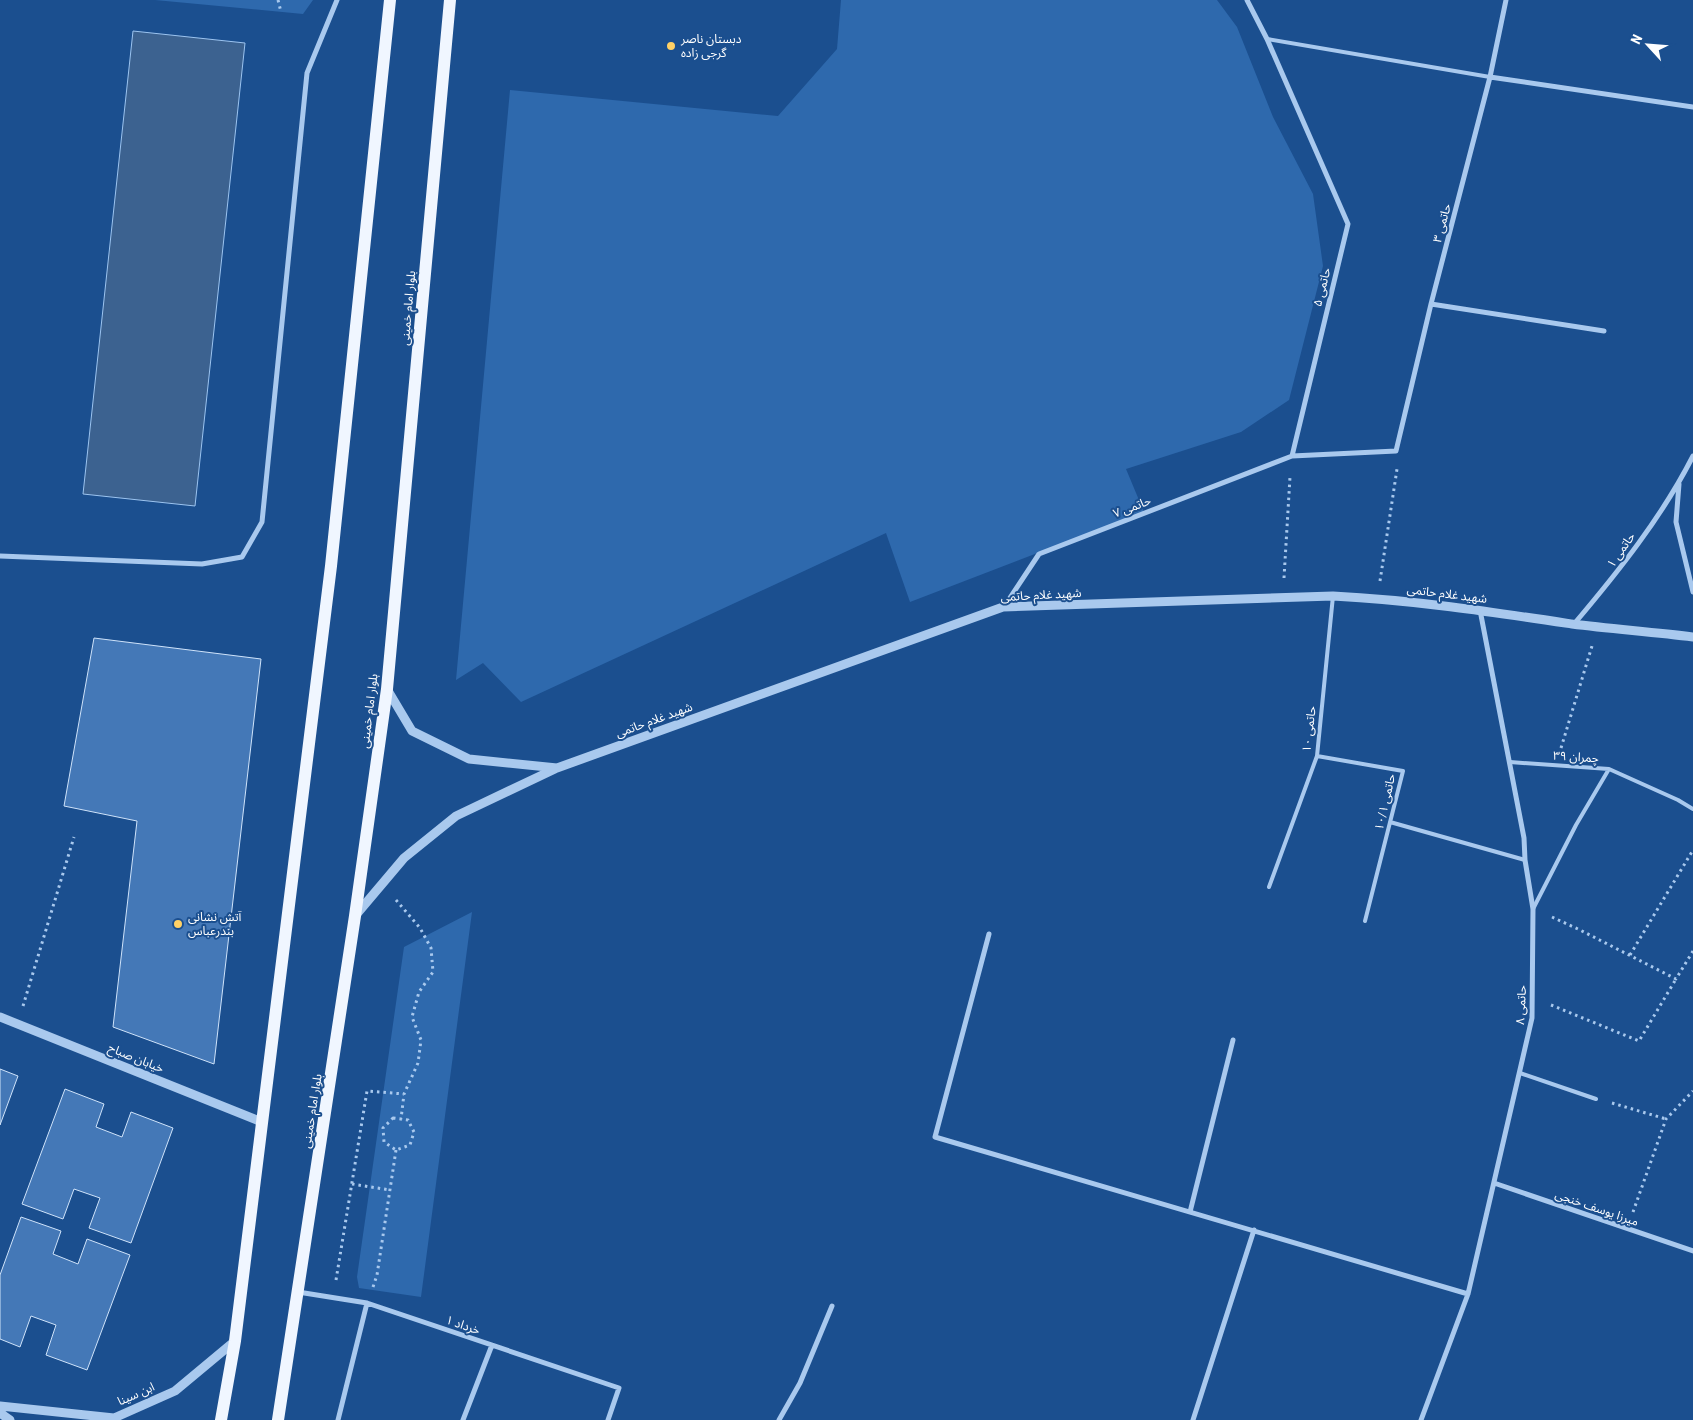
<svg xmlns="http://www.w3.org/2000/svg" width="1693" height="1420" viewBox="0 0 1693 1420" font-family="'Roboto Condensed','Noto Sans Arabic',sans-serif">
<rect width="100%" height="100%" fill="#1b4f8f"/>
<path fill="#2e69ad" d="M 155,0 L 313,0 L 303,14 Z
M 841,0 L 1217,0 L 1237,27 L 1273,117 L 1313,194 L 1323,266 L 1289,400 L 1241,432 L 1126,469 L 1144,512 L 910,602 L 886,533 L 521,702 L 483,663 L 456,680 L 510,90 L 778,116 L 837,49 Z
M 472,912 L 421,1297 L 359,1288 L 357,1277 L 404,947 Z"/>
<path fill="#3c6290" stroke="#9cc4f0" d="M 133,31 L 245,43 L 195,506 L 83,494 Z"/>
<path fill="#4478b7" stroke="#cfe3fa" d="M 94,638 L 261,659 L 214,1064 L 113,1027 L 137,821 L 64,806 Z
M 0,1069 L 18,1076 L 0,1125 Z
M 65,1089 L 104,1104 L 96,1127 L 122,1137 L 131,1112 L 173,1128 L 131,1243 L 89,1228 L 100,1198 L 74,1189 L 63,1219 L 22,1204 Z
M 21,1217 L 61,1231 L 53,1254 L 78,1264 L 87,1239 L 130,1255 L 87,1370 L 46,1355 L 56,1325 L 31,1316 L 20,1347 L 0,1339 L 0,1275 Z"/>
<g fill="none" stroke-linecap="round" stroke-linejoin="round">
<path stroke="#a9c9ee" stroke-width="3" stroke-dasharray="2.5 4" stroke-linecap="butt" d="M 278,0 L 281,12
M 1284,578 L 1290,477
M 1380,581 L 1397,469
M 1561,748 L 1592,646
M 396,900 L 420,928 L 431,948 L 433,972 L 419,992 L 412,1017 L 421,1040 L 418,1063 L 404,1094 L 401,1119
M 1552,917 L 1580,930 L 1676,979 L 1693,951
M 1630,955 L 1693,850
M 1551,1005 L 1639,1041 L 1676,979
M 23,1006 L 74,837
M 1612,1103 L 1666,1119
M 393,1118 L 408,1120 L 414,1132 L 410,1145 L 396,1150 L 384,1142 L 383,1128 Z
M 352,1184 L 390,1190
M 1633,1212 L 1666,1119 L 1693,1091
M 336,1280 L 367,1091 L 404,1094
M 373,1287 L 377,1275 L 396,1150"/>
<path stroke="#a9c9ee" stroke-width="4" d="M 1267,39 L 1490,77
M 1317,756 L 1403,771 L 1365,921
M 1510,762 L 1609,769 L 1678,800 L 1693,809
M 1390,822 L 1525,860
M 1269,887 L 1317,756 L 1333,596
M 1533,909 L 1576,825 L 1609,769
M 1520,1073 L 1596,1099"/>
<path stroke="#a9c9ee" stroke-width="5" d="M 1247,0 L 1267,39 L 1348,224 L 1292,456
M 1490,77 L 1693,107
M 1431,304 L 1604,331
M 1679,484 L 1676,522 L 1693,592
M 0,556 L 202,564 L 242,557 L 262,522 L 307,73 L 337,0
M 1004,607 L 1039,554 L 1292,456 L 1396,451 L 1431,304 L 1490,77 L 1506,0
M 1574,624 C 1618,572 1662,517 1693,456
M 989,934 L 935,1137 L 1468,1294
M 1494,1183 L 1693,1251
M 1190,1212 L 1233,1040
M 298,1292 L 367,1303 L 619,1388 L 608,1420
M 338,1420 L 367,1303
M 463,1420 L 492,1345
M 779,1420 L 800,1383 L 832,1306
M 1193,1420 L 1254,1230
M 1421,1420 L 1468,1294 L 1532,1018 L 1533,909 L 1525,860 L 1524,838 L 1480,610"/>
<path stroke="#a9c9ee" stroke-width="9" d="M 387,689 L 412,731 L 469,759 L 557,768
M 355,916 L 404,858 L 456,816 L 557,768 L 1003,607 L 1333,596 C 1413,600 1492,612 1572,624 C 1612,629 1653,632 1693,637
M 0,1017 L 262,1122
M 0,1406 L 114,1418 L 175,1391 L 235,1341
M 0,1413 L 10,1420"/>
<path stroke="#f0f6ff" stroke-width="12" d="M 221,1420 L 235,1341 L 331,566 L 390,0
M 278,1420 L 355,916 L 387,689 L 450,0"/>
</g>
<g fill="#ffd166" stroke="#1b4f8f" stroke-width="2">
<circle cx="671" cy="46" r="5"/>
<circle cx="178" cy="924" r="5"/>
</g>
<g text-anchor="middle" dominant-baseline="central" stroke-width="4" stroke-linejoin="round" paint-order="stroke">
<g font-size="12" fill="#fff" stroke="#1b4f8f" text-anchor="start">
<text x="681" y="39">دبستان ناصر<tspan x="681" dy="14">گرجی زاده</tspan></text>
<text x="188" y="917">آتش نشانی<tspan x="188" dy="14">بندرعباس</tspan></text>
</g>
<g font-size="12" fill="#fff" stroke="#1b4f8f">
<text transform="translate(1442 223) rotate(-75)">حاتمی ۳</text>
<text transform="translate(1322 287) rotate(-76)">حاتمی ۵</text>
<text transform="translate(408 308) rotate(-85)">بلوار امام خمینی</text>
<text transform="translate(1132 507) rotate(-21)">حاتمی ۷</text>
<text transform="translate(1621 550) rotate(-55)">حاتمی ۱</text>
<text transform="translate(1447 594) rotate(7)">شهید غلام حاتمی</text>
<text transform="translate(1041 595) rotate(-3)">شهید غلام حاتمی</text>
<text transform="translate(369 711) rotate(-83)">بلوار امام خمینی</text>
<text transform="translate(654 720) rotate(-20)">شهید غلام حاتمی</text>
<text transform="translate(1309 729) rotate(-83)">حاتمی ۱۰</text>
<text transform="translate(1576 757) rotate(4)">چمران ۳۹</text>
<text transform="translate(1385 802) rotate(-77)">حاتمی ۱۰/۱</text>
<text transform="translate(1521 1005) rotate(-87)">حاتمی ۸</text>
<text transform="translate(136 1058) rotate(22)">خیابان صباح</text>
<text transform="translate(312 1111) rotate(-81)">بلوار امام خمینی</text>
<text transform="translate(1597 1208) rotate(19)">میرزا یوسف خنجی</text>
<text transform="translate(463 1325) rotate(19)">خرداد ۱</text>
<text transform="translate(136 1394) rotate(-24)">ابن سینا</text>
</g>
</g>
<g transform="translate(1648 45) rotate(296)" stroke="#1b4f8f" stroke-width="4" paint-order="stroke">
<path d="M0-4L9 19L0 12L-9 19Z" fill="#ffffff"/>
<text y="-8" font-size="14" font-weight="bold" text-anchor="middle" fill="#ffffff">N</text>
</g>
</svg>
